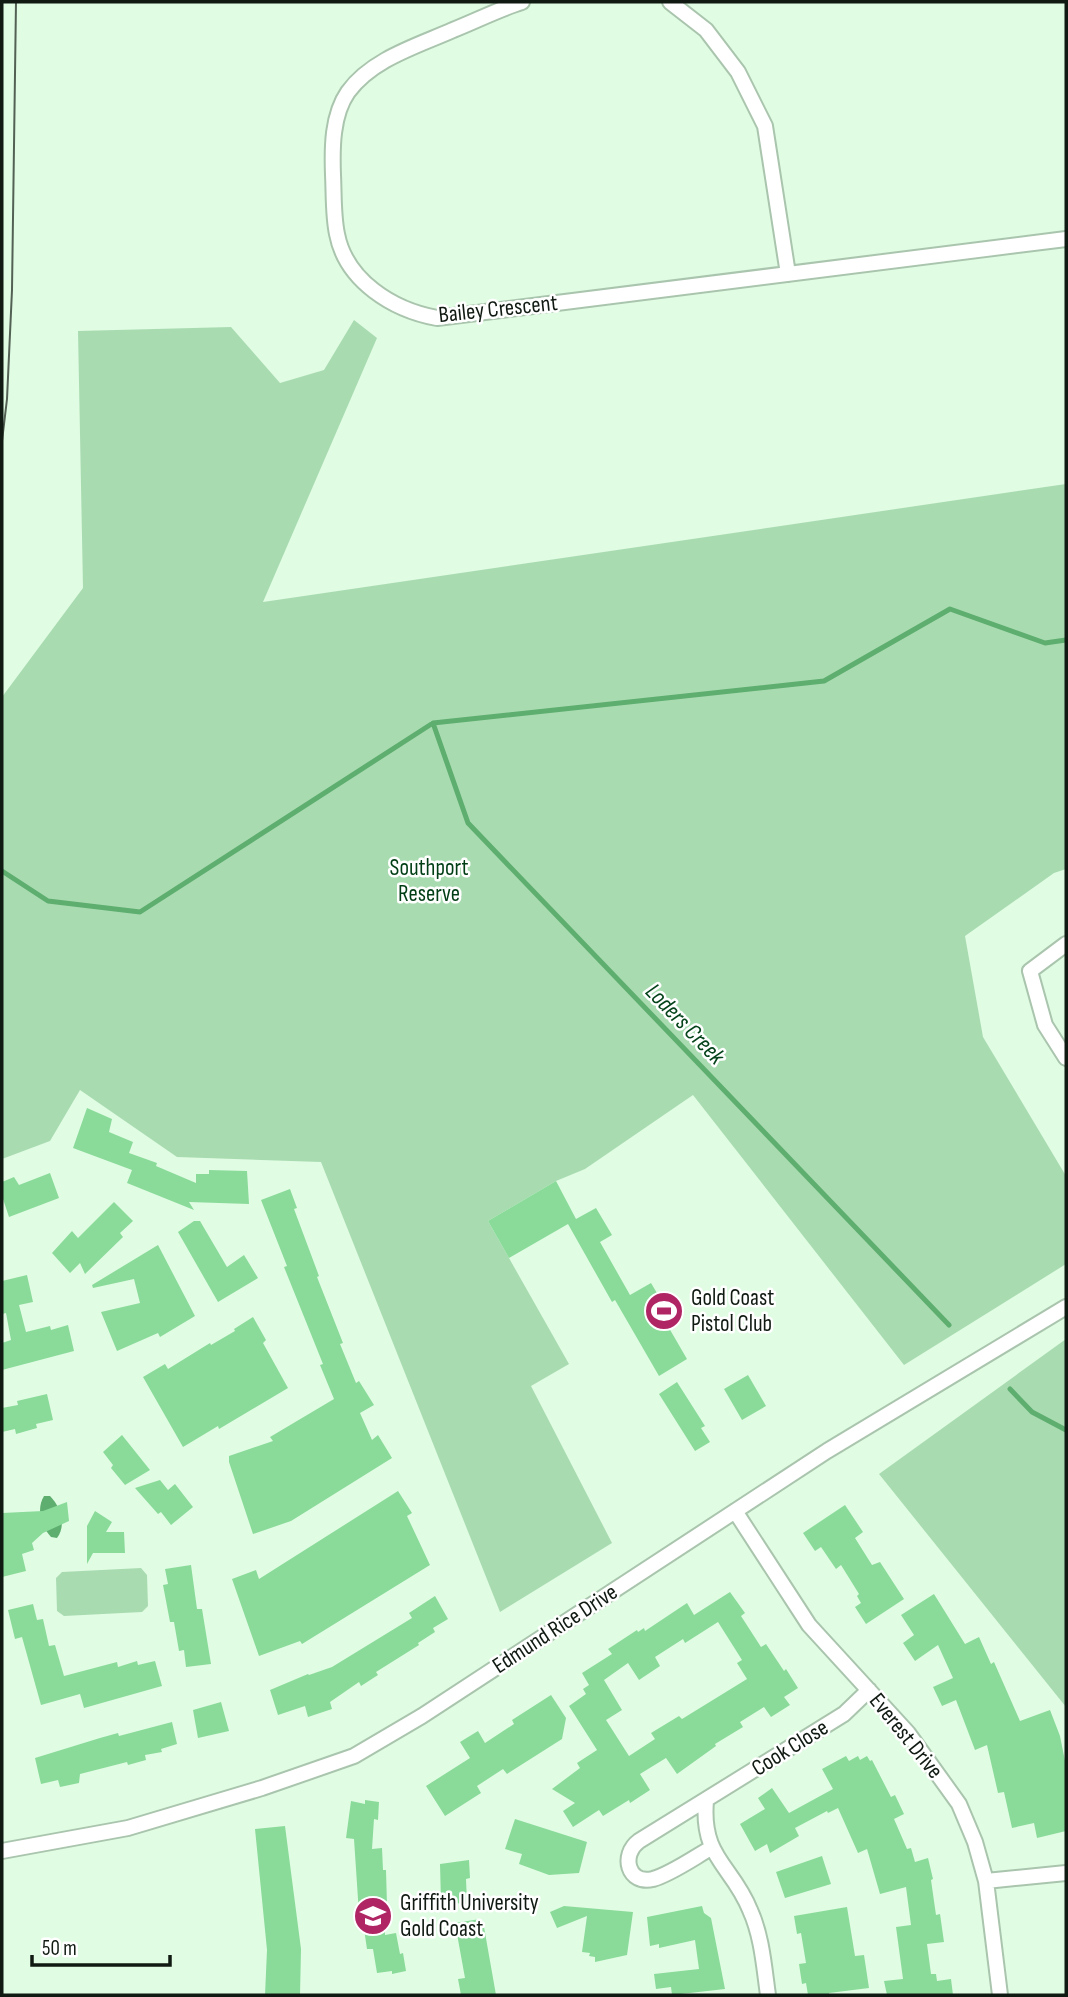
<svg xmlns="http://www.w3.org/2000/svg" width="1068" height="1997" viewBox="0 0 1068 1997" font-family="'Sofia Sans Condensed',sans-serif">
<rect width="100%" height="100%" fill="#e0fce3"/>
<path fill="#a9dbb1" d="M 354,320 L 377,338 L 263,602 L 1066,484 L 1066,869 L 1054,873 L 965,936 L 983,1037 L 1066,1176 L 1066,1264 L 904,1365 L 693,1095 L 585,1169 L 556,1181 L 488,1221 L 569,1364 L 531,1386 L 612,1543 L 500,1612 L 321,1162 L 177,1157 L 80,1090 L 50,1141 L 2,1159 L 2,697 L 83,588 L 78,331 L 231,327 L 280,383 L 324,370 Z
M 1066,1339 L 1066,1707 L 879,1474 Z
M 141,1568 L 147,1575 L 148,1606 L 142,1612 L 64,1616 L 57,1611 L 56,1578 L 62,1572 Z"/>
<path fill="#5eae6f" d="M 44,1496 L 50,1496 C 60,1506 67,1525 57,1538 L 51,1537 C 41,1526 36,1509 44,1496 Z"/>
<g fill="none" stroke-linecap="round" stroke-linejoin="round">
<path stroke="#5eae6f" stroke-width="5" d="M 433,723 L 468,823 L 949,1325
M 2,871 L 48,901 L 140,912 L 433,723 L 824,681 L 950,609 L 1045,643 L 1066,640
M 1010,1389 L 1032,1412 L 1066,1430"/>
</g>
<path fill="#8adb9a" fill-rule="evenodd" d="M 87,1108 L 112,1119 L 109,1132 L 133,1142 L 129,1153 L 157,1163 L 156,1166 L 196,1183 L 196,1174 L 209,1174 L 209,1170 L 247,1171 L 249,1204 L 189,1202 L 194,1210 L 127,1183 L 132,1170 L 73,1148 Z
M 50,1173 L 59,1198 L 9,1217 L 2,1196 L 2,1182 L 14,1177 L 19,1185 Z
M 556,1181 L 576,1219 L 596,1208 L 612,1235 L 600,1242 L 630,1295 L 651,1283 L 676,1325 L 669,1328 L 687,1359 L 659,1376 L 615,1300 L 612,1302 L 568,1224 L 509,1258 L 488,1221 Z
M 290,1189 L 297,1208 L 294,1209 L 319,1276 L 317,1277 L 343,1343 L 340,1344 L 356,1383 L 359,1381 L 374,1405 L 360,1413 L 372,1440 L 378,1435 L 392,1458 L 291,1521 L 253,1534 L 229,1462 L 229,1456 L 273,1441 L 270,1437 L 334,1399 L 320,1365 L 323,1364 L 284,1267 L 287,1266 L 261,1200 Z
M 114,1202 L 133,1221 L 120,1233 L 123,1237 L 85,1274 L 80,1263 L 70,1273 L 52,1253 L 72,1231 L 78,1238 Z
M 194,1221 L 200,1221 L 227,1267 L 244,1255 L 258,1278 L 218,1302 L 178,1232 Z
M 158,1245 L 195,1316 L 160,1337 L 158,1333 L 117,1351 L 101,1312 L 140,1303 L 134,1279 L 93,1288 L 92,1285 Z
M 27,1275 L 33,1302 L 19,1305 L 26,1332 L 50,1326 L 51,1330 L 68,1325 L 74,1351 L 2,1370 L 2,1343 L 11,1340 L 6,1313 L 2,1314 L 2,1281 Z
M 253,1317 L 266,1340 L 263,1343 L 288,1388 L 219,1429 L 218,1426 L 183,1447 L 143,1377 L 165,1364 L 168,1369 L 210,1343 L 211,1345 L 235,1331 L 234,1329 Z
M 748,1375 L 766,1406 L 742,1420 L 724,1389 Z
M 677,1382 L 705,1426 L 701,1428 L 710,1442 L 695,1451 L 659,1394 Z
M 47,1394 L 53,1420 L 36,1424 L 37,1428 L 16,1434 L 15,1429 L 2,1432 L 2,1408 L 18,1405 L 17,1401 Z
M 122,1435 L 150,1470 L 125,1485 L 111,1468 L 113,1465 L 103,1452 Z
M 160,1480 L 168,1490 L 175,1484 L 193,1507 L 171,1525 L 161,1512 L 158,1514 L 135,1488 Z
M 398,1491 L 412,1513 L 407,1516 L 430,1565 L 302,1644 L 300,1641 L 259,1656 L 232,1579 L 256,1570 L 259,1579 Z
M 67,1502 L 69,1521 L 43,1533 L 32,1543 L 34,1550 L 22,1554 L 26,1571 L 2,1577 L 2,1513 L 43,1511 Z
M 845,1505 L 863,1532 L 855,1538 L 872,1565 L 880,1562 L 904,1599 L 866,1624 L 855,1607 L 861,1603 L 857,1596 L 859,1594 L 841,1565 L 836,1569 L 821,1547 L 815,1551 L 803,1533 Z
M 95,1511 L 112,1522 L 106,1532 L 124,1532 L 125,1553 L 93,1553 L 87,1564 L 87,1526 Z
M 191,1565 L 197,1609 L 202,1609 L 211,1664 L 186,1667 L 184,1650 L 179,1651 L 174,1622 L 170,1622 L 163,1585 L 168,1584 L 165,1569 Z
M 730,1592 L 745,1613 L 741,1616 L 761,1647 L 766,1644 L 784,1671 L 786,1669 L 798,1688 L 784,1697 L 790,1705 L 771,1717 L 764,1707 L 740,1722 L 743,1727 L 715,1744 L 716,1746 L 677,1774 L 666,1758 L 640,1774 L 650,1790 L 630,1803 L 629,1800 L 603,1816 L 599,1810 L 573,1827 L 563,1811 L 575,1803 L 552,1789 L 580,1768 L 577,1763 L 597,1750 L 569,1706 L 586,1694 L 583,1689 L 589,1685 L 582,1673 L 612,1654 L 608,1649 L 637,1630 L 638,1632 L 644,1628 L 645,1631 L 687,1603 L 694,1615 ZM 718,1622 L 742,1660 L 737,1663 L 747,1679 L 682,1719 L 679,1716 L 651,1733 L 655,1739 L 629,1756 L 606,1720 L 622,1710 L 604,1680 L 628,1663 L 639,1680 L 660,1666 L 655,1657 L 683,1639 L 685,1643 Z
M 934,1594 L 965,1644 L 979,1637 L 991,1664 L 994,1662 L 1020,1721 L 1050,1710 L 1060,1736 L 1066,1766 L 1066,1831 L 1037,1838 L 1034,1823 L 1012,1828 L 1004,1792 L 998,1793 L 987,1745 L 975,1750 L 956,1700 L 942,1706 L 933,1687 L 953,1678 L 938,1645 L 915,1661 L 903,1643 L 914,1635 L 901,1615 Z
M 435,1596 L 448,1619 L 433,1628 L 435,1632 L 418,1643 L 419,1645 L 376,1672 L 378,1675 L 361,1686 L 359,1682 L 330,1702 L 332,1709 L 308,1717 L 305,1706 L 278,1715 L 270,1690 L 308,1674 L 309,1675 L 332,1667 L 412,1618 L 409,1613 Z
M 33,1604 L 37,1620 L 43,1619 L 49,1646 L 55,1645 L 64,1676 L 117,1662 L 118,1667 L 137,1661 L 138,1665 L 155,1661 L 162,1686 L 84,1708 L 80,1694 L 41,1705 L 22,1637 L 15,1639 L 8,1610 Z
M 551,1695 L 566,1718 L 562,1739 L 507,1774 L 503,1769 L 477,1786 L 481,1793 L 445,1816 L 426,1786 L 470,1758 L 460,1742 L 478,1731 L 485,1743 L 514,1724 L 512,1720 Z
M 221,1702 L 229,1731 L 198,1738 L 193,1710 Z
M 172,1722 L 177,1744 L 161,1749 L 162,1752 L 145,1755 L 146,1760 L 128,1765 L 127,1762 L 80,1774 L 79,1783 L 60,1787 L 58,1780 L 41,1784 L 35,1758 L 100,1738 L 118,1733 L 119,1736 Z
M 846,1756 L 849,1761 L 858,1756 L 860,1760 L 867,1756 L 870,1761 L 872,1760 L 891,1797 L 895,1795 L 904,1814 L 894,1819 L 907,1849 L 911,1848 L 915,1862 L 928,1858 L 933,1879 L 931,1880 L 936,1915 L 940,1914 L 944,1942 L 927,1944 L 931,1974 L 936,1974 L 937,1981 L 951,1979 L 953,1995 L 887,1995 L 884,1981 L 903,1979 L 896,1927 L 911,1925 L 906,1887 L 880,1894 L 867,1849 L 858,1853 L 838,1808 L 828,1813 L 827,1811 L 795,1828 L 799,1836 L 770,1853 L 767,1844 L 755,1851 L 740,1824 L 765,1809 L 758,1798 L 772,1788 L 789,1813 L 833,1789 L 822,1769 Z
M 365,1800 L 379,1802 L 378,1820 L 374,1819 L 372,1849 L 382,1848 L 383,1870 L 386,1870 L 387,1905 L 384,1905 L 385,1935 L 396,1933 L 400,1954 L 403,1953 L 406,1971 L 392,1974 L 392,1971 L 377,1973 L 373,1949 L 367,1949 L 364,1929 L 360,1929 L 354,1839 L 346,1838 L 351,1801 L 365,1804 Z
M 515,1819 L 587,1842 L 579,1873 L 549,1875 L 519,1864 L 522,1854 L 505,1849 Z
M 285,1826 L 301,1949 L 300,1995 L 265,1995 L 267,1950 L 255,1829 Z
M 822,1856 L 831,1884 L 785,1898 L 776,1872 Z
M 469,1860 L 470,1878 L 466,1879 L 467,1904 L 441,1902 L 440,1864 Z
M 564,1906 L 633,1912 L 627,1955 L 595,1962 L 595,1957 L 589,1956 L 590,1953 L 582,1952 L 587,1916 L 557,1928 L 550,1912 Z
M 702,1906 L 704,1913 L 711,1918 L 725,1989 L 672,1995 L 671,1987 L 656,1989 L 654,1974 L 699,1969 L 695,1940 L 659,1948 L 659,1944 L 650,1946 L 647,1917 Z
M 847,1907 L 855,1956 L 864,1955 L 869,1988 L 829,1993 L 829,1995 L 808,1995 L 806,1983 L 802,1984 L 799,1964 L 806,1963 L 801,1933 L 797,1934 L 794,1916 Z
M 480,1919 L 481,1927 L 484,1927 L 496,1995 L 461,1995 L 458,1979 L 465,1978 L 455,1923 Z"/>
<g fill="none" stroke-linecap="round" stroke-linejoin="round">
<defs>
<path id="minor" d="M 522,2 C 499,9 476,21 453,30 C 417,46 372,59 348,92 C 332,115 332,148 333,175 C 334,194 333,215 337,234 C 346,281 393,310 437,318 L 1066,239
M 670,2 L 706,30 L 738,72 L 765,126 L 788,274
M 1066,944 L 1030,971 L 1045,1025 L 1066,1058
M 735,1511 L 809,1625 L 908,1733 L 959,1804 L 975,1842 L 986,1881 L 1000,1995
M 706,1801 C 701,1858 732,1865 750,1910 C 762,1936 764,1967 768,1995
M 711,1848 C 695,1857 671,1874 653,1879 C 628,1885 620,1855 639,1841 L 844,1714 L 869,1690
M 2,1851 L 128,1828 L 262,1788 L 354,1756 L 422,1716 L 827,1451 L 1066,1307
M 986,1881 L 1066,1873"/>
</defs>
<use href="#minor" stroke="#aac5ad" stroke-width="18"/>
<use href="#minor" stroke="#fff" stroke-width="14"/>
<path stroke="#526154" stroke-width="2" d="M 2,441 L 7,399 L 12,290 L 16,2"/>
</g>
<defs>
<symbol id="stadium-disc" viewBox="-11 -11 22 22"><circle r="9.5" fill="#b02664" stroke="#fff"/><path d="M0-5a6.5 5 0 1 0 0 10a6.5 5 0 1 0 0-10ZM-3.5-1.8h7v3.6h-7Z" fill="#fff"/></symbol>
<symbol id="university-disc" viewBox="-11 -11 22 22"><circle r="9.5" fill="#b02664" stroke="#fff"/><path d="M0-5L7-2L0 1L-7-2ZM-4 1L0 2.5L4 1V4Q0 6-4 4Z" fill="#fff"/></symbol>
</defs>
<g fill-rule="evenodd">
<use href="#stadium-disc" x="642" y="1289" width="44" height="44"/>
<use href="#university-disc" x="351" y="1894" width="44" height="44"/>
</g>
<g text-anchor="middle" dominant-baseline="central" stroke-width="5" stroke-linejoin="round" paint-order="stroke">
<g font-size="23" fill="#101a12" stroke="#fff">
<text transform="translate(498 309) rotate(-6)">Bailey Crescent</text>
<text transform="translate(555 1629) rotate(-33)">Edmund Rice Drive</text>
<text transform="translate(906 1736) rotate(51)">Everest Drive</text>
<text transform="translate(790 1748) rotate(-32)">Cook Close</text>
</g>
<g font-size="23" fill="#003e15" stroke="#fff">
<text x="429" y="868">Southport<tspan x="429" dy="26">Reserve</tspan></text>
</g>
<g font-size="23" fill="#101a12" stroke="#fff" text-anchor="start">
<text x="691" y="1298">Gold Coast<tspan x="691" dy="26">Pistol Club</tspan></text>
<text x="400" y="1903">Griffith University<tspan x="400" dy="26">Gold Coast</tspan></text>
</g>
<g font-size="24" font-style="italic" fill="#05441b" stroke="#fff">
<text transform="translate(685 1024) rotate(46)">Loders Creek</text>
</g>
</g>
<rect width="1068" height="1997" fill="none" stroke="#101a12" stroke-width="7"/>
<path d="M32 1955v10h138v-10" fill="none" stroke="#101a12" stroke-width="3.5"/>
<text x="42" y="1955" font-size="21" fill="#101a12" stroke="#ffffff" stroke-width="5" paint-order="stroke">50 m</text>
</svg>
